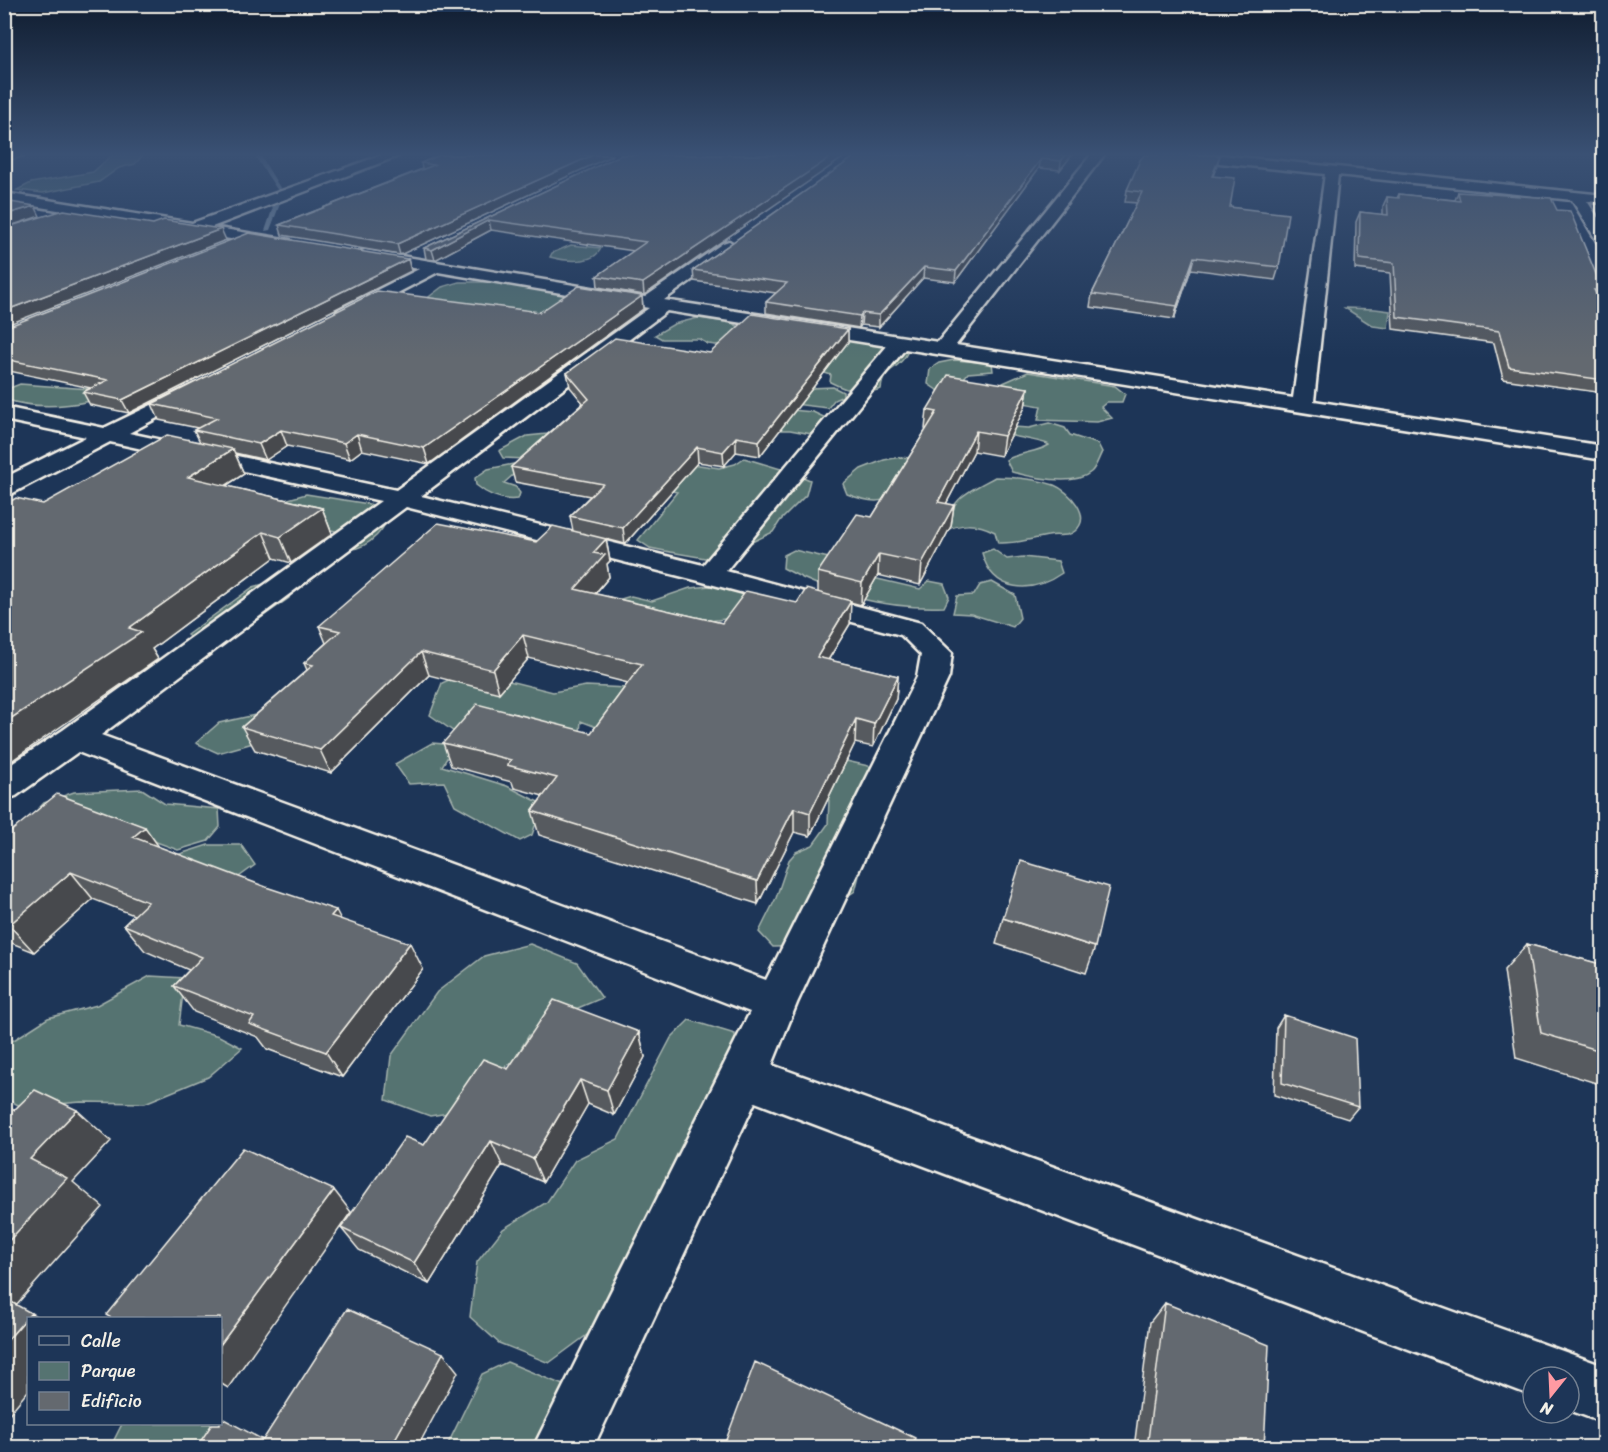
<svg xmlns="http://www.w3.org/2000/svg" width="1608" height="1452" viewBox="0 0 1608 1452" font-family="Sriracha,sans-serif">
<rect width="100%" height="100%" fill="#1d3557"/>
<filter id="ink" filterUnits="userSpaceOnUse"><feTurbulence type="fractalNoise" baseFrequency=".0167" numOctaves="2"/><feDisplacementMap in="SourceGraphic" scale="12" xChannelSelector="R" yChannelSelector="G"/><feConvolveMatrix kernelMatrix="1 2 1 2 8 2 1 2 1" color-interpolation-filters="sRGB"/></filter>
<g filter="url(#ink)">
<path fill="#557371" stroke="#a4b2ac" stroke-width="1.5" d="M 112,155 L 143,155 L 135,164 L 119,168 L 99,182 L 43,193 L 17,190 L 31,183 L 93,172 Z
M 571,245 L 601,248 C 594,265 565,261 550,257 L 552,253 Z
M 459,282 L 525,282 L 570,292 L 552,316 L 421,303 L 442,287 Z
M 1345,308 L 1375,309 L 1390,311 L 1388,328 L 1373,326 Z
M 698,318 L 732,323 L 745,330 L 731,343 L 716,345 L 708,344 L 699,339 L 662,339 L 655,335 L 674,324 Z
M 791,331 L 898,347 L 907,353 C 899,371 883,367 881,389 C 862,396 848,391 830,382 L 831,375 L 819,371 Z
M 954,360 L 992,363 L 993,371 L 968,373 L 952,393 L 937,390 L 928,384 L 930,369 L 939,363 Z
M 1028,372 L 1115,386 L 1125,394 L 1122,402 L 1107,402 L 1101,407 L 1112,418 L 1097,422 L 1038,420 L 1041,406 L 1018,402 L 1004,393 L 1003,383 Z
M 20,384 L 90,389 L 91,401 C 62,407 33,409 5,399 L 5,390 Z
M 833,387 L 843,392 L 843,396 L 834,400 L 828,408 L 793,404 L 810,388 Z
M 759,407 L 813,412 L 828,419 L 828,437 L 790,430 L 767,430 Z
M 1049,423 L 1065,428 L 1070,435 L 1098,444 L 1102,452 C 1099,457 1096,468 1091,472 C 1074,487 1031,477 1012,472 L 1006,460 C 1020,452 1036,453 1049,445 C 1045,441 1007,436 997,432 L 999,426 L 1029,428 Z
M 561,428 L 526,459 L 503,458 L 499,451 L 527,436 L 547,434 L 554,429 Z
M 901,457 L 918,459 C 893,494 893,512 847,494 L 843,484 L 861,469 L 884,460 Z
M 744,458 L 794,473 L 810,480 L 806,495 L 780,521 L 773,532 L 721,557 L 705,558 L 670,552 L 650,548 L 638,540 L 677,492 L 648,486 L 686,463 L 719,468 L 735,464 Z
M 518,463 L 522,467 L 504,483 L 516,487 L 520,493 L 518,499 C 502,501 489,496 476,485 L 475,478 L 488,469 Z
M 995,477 C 1014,477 1035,479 1054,485 C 1069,491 1093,516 1075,531 C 1067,538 1057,534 1048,536 C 1030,539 1017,544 998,543 L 995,532 C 975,522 961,523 941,532 C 955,496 962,495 995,477 Z
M 306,494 L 369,504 L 388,510 C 390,527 368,548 351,549 C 345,550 338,549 331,549 L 346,534 L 298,521 L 285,500 Z
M 993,549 L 1007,559 L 1023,557 L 1058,561 L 1062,573 C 1032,594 993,594 982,553 Z
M 794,550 L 833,559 L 869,577 L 920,589 L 929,581 L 944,584 L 949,597 L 944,607 C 885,609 834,596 783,568 L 784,555 Z
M 285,578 L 294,582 L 289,598 L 238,634 L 198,643 L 187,635 L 253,587 Z
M 992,582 L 1015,595 L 1020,618 L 1013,627 L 971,614 L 953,613 L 957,596 L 974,595 L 980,585 Z
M 720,585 L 760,594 L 733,618 L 701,622 L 607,603 L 631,596 L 652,601 L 690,588 Z
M 472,669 L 493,677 L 553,692 L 586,686 L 627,688 L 604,730 L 581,721 L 580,733 L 453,731 L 430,715 L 442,683 Z
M 278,710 L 253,743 L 218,753 L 196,743 L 219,723 Z
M 432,743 L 455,745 L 442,766 L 507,786 L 550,808 L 535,826 L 532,835 L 520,841 L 455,805 L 444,782 L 409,784 L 395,764 Z
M 842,760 L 895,772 L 891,804 L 869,818 L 866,849 L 855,891 L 825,911 L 810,946 L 773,947 L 759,932 L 776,898 L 789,860 L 796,852 L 813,845 L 828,824 L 829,800 L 795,793 Z
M 142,789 L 165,804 L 219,809 L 220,827 L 208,841 L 178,850 L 151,840 L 28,820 L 44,803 L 74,792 Z
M 208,845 L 241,845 L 255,865 L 232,882 L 177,855 Z
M 530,944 L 577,963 L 602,998 L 559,1016 L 529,1035 L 513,1062 L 482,1080 L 461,1111 L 430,1116 L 386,1100 L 391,1056 L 437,992 L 484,956 Z
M 150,976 L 185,978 L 179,1025 L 219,1036 L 242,1048 L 208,1077 L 145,1103 L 81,1102 L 22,1107 L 5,1098 L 6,1045 L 48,1018 L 97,1005 Z
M 689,1020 L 735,1034 L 734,1061 L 599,1326 L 549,1363 L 499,1343 L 470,1317 L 477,1262 L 503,1229 L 547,1202 L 575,1160 L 618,1139 L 671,1038 Z
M 507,1362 L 568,1387 L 583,1447 L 446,1448 L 482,1374 Z
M 122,1424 L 220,1424 L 209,1447 L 110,1448 Z"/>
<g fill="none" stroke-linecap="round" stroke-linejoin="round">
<path fill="#8a9eb0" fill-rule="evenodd" d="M 254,155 L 260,155 L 282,191 L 278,191 Z
M 277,202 L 280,204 L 270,230 L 265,231 L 274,204 Z"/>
<defs>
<path id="minor" d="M 382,155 L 401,155 L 212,227 L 290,240 L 292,243 L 290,246 L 284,248 L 4,201 L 4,193 L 192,223 Z
M 1091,155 L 1104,155 L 956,345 L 1293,398 L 1325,174 L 1182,159 L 1176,155 L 1222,155 L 1604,195 L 1604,203 L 1587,201 L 1604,227 L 1604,245 L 1598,243 L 1572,200 L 1338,175 L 1314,401 L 1604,446 L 1604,460 L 905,349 L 726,571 L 921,623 L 952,653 L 949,677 L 797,1003 L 772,1065 L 1604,1366 L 1604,1423 L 1569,1410 L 1569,1377 L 1533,1377 L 1533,1396 L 755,1102 L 593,1448 L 533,1448 L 750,1012 L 78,752 L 16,796 L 4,800 L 4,769 L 63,730 L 381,501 L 110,442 L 13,493 L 4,495 L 4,478 L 86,437 L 4,420 L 4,407 L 104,428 L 195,384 L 202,386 L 205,390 L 202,394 L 129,433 L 396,490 L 649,308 L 438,272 L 351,317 L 339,317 L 336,313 L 339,309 L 419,269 L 359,258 L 357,255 L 359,252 L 365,250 L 645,297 L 723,243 L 729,241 L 737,246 L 735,249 L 664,300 L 938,342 ZM 667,311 L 887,346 L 703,565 L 421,496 ZM 406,507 L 699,581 L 901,635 L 921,655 L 917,677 L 766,980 L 101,735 Z"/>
</defs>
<use href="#minor" stroke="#f4f1e8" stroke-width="5"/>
<use href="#minor" fill="#1d3557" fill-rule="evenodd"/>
</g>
<path fill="#565a5f" stroke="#f4f1e8" stroke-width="1.5" d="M 440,155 L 613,155 L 400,255 L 282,235 L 279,225 L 422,169 L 421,163 Z
M 621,155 L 847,155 L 644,295 L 598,287 L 597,276 L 634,251 L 491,230 L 435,260 L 426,259 L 424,248 Z
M 857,155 L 1072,155 L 1060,170 L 1039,168 L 955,282 L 923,278 L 879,327 L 861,325 L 859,328 L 766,313 L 766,302 L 776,293 L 694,281 L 693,270 Z
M 1217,165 L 1213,176 L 1230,207 L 1279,267 L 1275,280 L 1191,269 L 1174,319 L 1090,307 L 1092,294 L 1137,203 L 1125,202 L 1127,190 Z
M 1458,192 L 1603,291 L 1599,299 L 1604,309 L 1604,393 L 1503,379 L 1494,343 L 1393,329 L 1390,273 L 1355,269 L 1356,222 L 1360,212 L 1383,215 L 1383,206 L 1387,197 L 1397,198 L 1399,194 L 1455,200 Z
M 408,259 L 411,271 L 129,413 L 90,405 L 83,392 L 91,388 L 4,370 L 4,328 Z
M 642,296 L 643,309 L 429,464 L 362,450 L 350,459 L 287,446 L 266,460 L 235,453 L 244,474 L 226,486 L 322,508 L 332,534 L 291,563 L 274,558 L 152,649 L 158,659 L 43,504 L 200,442 L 194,430 L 198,428 L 159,420 L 152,404 L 540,312 Z
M 848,329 L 848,342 L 760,456 L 736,452 L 724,466 L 698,462 L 625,544 L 606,539 L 610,561 L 607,564 L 609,577 L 595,594 L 722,623 L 797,603 L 818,593 L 818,572 L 872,517 L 926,430 L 925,429 L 927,410 L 1028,388 L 1025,407 L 1001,456 L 974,451 L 946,504 L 954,505 L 951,526 L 920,585 L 878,575 L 861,605 L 850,602 L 850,624 L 828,660 L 898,676 L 896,699 L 873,747 L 855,743 L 810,836 L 794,832 L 758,904 L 539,835 L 532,811 L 543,796 L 514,788 L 512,782 L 451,766 L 443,743 L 591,733 L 628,683 L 529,658 L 499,693 L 429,675 L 331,773 L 255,750 L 242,727 L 307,670 L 304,663 L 326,643 L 319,626 L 536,542 L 573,531 L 570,516 L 590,496 L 515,482 L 511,467 L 583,403 L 570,387 L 567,373 L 710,353 Z
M 4,837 L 159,847 L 340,919 L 423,969 L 342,1077 L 267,1049 L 258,1037 L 194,1012 L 174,986 L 189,970 L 145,951 L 124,925 L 134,915 L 93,899 L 34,952 L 4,940 Z
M 1003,918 L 1095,947 L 1086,973 L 996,944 Z
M 1527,944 L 1604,965 L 1604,1080 L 1599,1084 L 1516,1058 L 1504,970 Z
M 1284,1015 L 1358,1107 L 1348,1119 L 1274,1095 L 1276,1028 Z
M 639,1032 L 645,1057 L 614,1115 L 588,1104 L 543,1182 L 502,1165 L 429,1284 L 359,1250 L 341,1228 L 424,1145 L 508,1069 Z
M 1165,1303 L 1264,1448 L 1134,1448 L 1150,1322 Z"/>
<path fill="#464a4e" stroke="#f4f1e8" stroke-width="1.5" d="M 4,155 L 29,155 L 4,162 Z
M 593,155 L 613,155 L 400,255 L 397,244 Z
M 834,155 L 847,155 L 644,295 L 643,283 Z
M 1066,155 L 1072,155 L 1060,170 L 1061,161 Z
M 1220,155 L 1217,165 L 1209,186 L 1212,176 Z
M 1041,159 L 1039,168 L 955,282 L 956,271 Z
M 35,206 L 40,216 L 4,228 L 4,215 Z
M 489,220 L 491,230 L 435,260 L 432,250 Z
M 221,229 L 226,240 L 4,326 L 4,311 Z
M 1194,257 L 1191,269 L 1174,319 L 1177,306 Z
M 408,259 L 411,271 L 129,413 L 122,400 Z
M 924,267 L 923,278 L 879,327 L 879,315 Z
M 642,296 L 643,309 L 429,464 L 424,448 Z
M 862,313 L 861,325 L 859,328 L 860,316 Z
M 848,329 L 848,342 L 760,456 L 759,441 Z
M 1028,388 L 1025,407 L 1001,456 L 1004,436 Z
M 281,430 L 287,446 L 266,460 L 259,444 Z
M 976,431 L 974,451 L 936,523 L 938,502 Z
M 357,434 L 362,450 L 350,459 L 344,443 Z
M 736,437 L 736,452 L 724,466 L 723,452 Z
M 697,447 L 698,462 L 625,544 L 623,528 Z
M 233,449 L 244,474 L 200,502 L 188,477 Z
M 954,505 L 951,526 L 920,585 L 922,563 Z
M 322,508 L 332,534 L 291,563 L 280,537 Z
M 263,532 L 274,558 L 152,649 L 158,659 L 4,766 L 4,723 L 129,628 Z
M 606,539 L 610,561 L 607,564 L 609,577 L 579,612 L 575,589 L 593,553 Z
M 879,554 L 878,575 L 861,605 L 862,583 Z
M 851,601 L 850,624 L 816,680 L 817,657 Z
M 523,635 L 529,658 L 499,693 L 493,670 Z
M 421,652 L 429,675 L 331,773 L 320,750 Z
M 898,676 L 896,699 L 873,747 L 874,724 Z
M 856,719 L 855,743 L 810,836 L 810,813 Z
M 794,808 L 794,832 L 758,904 L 757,881 Z
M 145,827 L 164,854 L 133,837 Z
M 71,872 L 93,899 L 34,952 L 9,925 Z
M 336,910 L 350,937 L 331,916 Z
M 410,943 L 423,969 L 342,1077 L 326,1052 Z
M 639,1032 L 645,1057 L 614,1115 L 607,1090 Z
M 580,1080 L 588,1104 L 543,1182 L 533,1159 Z
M 77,1110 L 111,1141 L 73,1182 L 103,1207 L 16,1305 L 4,1298 L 4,1246 L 30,1159 Z
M 491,1141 L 502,1165 L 429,1284 L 414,1263 Z
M 334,1190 L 351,1212 L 228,1388 L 220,1383 L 220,1345 Z
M 31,1313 L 39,1318 L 28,1318 L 28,1391 L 4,1420 L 4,1344 Z
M 443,1353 L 458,1372 L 417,1448 L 390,1448 Z"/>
<path fill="#64696f" stroke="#f4f1e8" stroke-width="1.5" d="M 440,155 L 593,155 L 397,244 L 279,225 L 434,165 L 421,163 Z
M 621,155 L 834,155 L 643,283 L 597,276 L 646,242 L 489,220 L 432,250 L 424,248 Z
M 857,155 L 1066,155 L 1061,161 L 1041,159 L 956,271 L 924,267 L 879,315 L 862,313 L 860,316 L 766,302 L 787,283 L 693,270 Z
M 1144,155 L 1220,155 L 1212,176 L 1235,178 L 1230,207 L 1288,214 L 1279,267 L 1194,257 L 1177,306 L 1092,294 L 1142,192 L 1127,190 L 1140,160 Z
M 1458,192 L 1551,198 L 1557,210 L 1570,211 L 1603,291 L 1594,290 L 1604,309 L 1604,380 L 1509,367 L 1499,331 L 1397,317 L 1394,263 L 1359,259 L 1360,212 L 1388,215 L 1387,197 L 1399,198 L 1399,194 L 1460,201 Z
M 4,201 L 35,206 L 4,215 Z
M 64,210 L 153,224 L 164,220 L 221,229 L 4,311 L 4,228 Z
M 249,233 L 408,259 L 122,400 L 83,392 L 108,380 L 4,359 L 4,328 Z
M 579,286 L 642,296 L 424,448 L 357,434 L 344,443 L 281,430 L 259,444 L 194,430 L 217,418 L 152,404 L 377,291 L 540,312 Z
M 752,314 L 848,329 L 759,441 L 736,437 L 723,452 L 697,447 L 623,528 L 570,516 L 603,484 L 511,467 L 589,399 L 567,373 L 615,338 L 710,353 Z
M 948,375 L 1028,388 L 1004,436 L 976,431 L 938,502 L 954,505 L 922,563 L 879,554 L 862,583 L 818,572 L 857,514 L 872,517 L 937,412 L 927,410 Z
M 167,435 L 233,449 L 188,477 L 322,508 L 280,537 L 263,532 L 129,628 L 142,632 L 4,723 L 4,505 L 16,498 L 43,504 Z
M 438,523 L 536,542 L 553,526 L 606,539 L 593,553 L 605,555 L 575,589 L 722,623 L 746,591 L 797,603 L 806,589 L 851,601 L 817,657 L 898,676 L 874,724 L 856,719 L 810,813 L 794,808 L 757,881 L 532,811 L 557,778 L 507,765 L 511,760 L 443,743 L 477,704 L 591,733 L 642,664 L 523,635 L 493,670 L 421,652 L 320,750 L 242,727 L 313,665 L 304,663 L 340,631 L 319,626 Z
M 57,794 L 145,827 L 133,837 L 266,887 L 336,910 L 331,916 L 410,943 L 326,1052 L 249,1024 L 254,1017 L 174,986 L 202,957 L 124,925 L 148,902 L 71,872 L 9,925 L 4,923 L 4,837 Z
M 1021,861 L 1109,887 L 1095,947 L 1003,918 Z
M 1527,944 L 1604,965 L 1604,1052 L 1541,1033 Z
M 554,1000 L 639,1032 L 607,1090 L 580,1080 L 533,1159 L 491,1141 L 414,1263 L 341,1228 L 405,1137 L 424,1145 L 483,1059 L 508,1069 Z
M 1284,1015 L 1355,1038 L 1358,1107 L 1282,1083 Z
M 35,1090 L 77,1110 L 30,1159 L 67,1178 L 4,1246 L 4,1106 L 14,1110 Z
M 243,1148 L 334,1190 L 220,1345 L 220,1318 L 111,1318 L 106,1315 Z
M 4,1298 L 31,1313 L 4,1344 Z
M 1165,1303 L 1269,1345 L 1264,1448 L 1147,1448 Z
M 347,1309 L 443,1353 L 390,1448 L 196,1448 L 212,1424 L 220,1424 L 220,1417 L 263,1440 Z
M 755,1362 L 915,1438 L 913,1448 L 723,1448 Z"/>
</g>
<linearGradient id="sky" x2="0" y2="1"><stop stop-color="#101d30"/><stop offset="0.43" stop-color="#3a5174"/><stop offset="1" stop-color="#3a5174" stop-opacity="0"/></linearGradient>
<rect width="1608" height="359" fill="url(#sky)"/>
<rect width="1608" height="1452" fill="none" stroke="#1d3557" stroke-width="24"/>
<rect x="12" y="12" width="1584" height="1428" fill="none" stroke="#f4f1e8" stroke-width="2" filter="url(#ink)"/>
<rect x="27" y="1317" width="195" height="108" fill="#1d3557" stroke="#738091" stroke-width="1.5"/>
<rect x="39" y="1336" width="30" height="9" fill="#1d3557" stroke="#738091" stroke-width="1.5"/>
<text x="81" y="1347" font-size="18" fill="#f4f1e8">Calle</text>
<rect x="39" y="1362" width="30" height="18" fill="#557371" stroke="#738091" stroke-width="1.5"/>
<text x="81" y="1377" font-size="18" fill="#f4f1e8">Parque</text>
<rect x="39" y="1392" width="30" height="18" fill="#64696f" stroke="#738091" stroke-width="1.5"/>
<text x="81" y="1407" font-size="18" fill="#f4f1e8">Edificio</text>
<g transform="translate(1551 1395) rotate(198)"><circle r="28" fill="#1d3557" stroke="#738091" stroke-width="1.5"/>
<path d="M0-4.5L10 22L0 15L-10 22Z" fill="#ff9aa2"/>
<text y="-9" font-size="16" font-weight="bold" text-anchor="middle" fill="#f4f1e8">N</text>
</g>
</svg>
